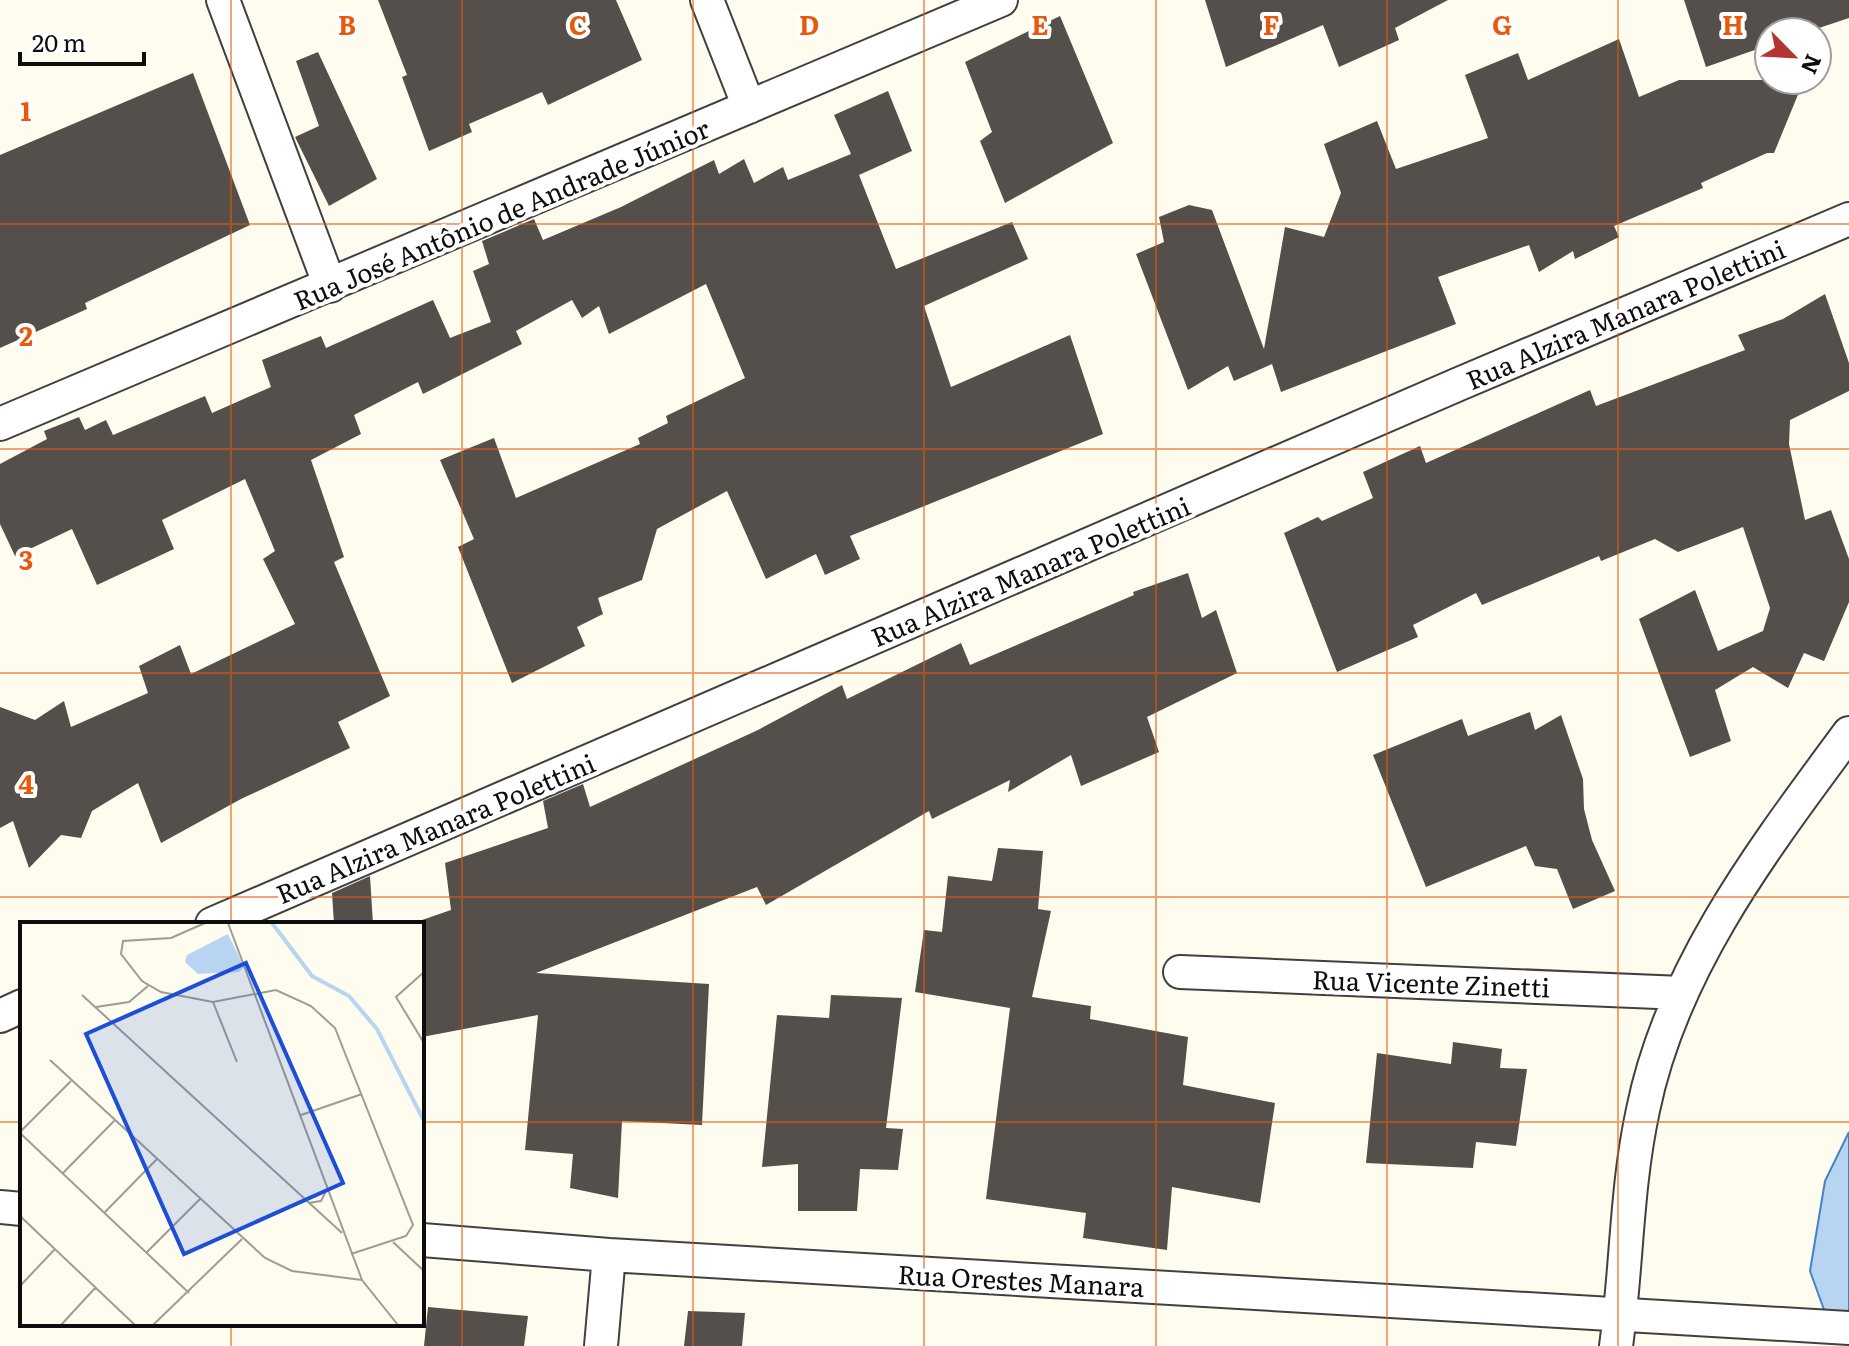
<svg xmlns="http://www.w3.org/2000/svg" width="1849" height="1346" viewBox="0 0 1849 1346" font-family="Literata,serif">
<rect width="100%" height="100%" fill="#fefcee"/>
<path fill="#b7d5f1" stroke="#4483c2" stroke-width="2" d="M 1849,1132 L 1849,1319 L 1827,1318 L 1810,1271 L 1825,1181 Z"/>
<path fill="#544f4a" d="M 378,0 L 616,0 L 642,60 L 548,105 L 542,92 L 469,124 L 472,132 L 429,151 L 402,77 L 407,75 Z
M 1205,0 L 1448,0 L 1395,28 L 1399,40 L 1339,67 L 1323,25 L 1226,67 Z
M 1684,0 L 1849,0 L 1849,18 L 1807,32 L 1769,32 L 1769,45 L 1706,67 Z
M 1060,16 L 1113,143 L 1005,203 L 980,141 L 992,132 L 965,62 Z
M 1619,39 L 1639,97 L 1679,80 L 1804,80 L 1774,153 L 1767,153 L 1701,183 L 1703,188 L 1614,226 L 1619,237 L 1575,259 L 1573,251 L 1539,272 L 1529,245 L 1438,277 L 1456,324 L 1281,392 L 1272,364 L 1234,381 L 1228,366 L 1188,390 L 1136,254 L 1164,242 L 1159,217 L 1189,205 L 1212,210 L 1264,349 L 1285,227 L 1324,237 L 1341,193 L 1324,144 L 1377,121 L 1396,169 L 1488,138 L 1465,75 L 1518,53 L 1528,80 Z
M 318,52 L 377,179 L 329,206 L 295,137 L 319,126 L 296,61 Z
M 193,73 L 250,225 L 85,303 L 87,309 L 0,348 L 0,155 Z
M 888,91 L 912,151 L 859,175 L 896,269 L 1012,222 L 1028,259 L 924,306 L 951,387 L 1070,335 L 1103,434 L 850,536 L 860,559 L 825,575 L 816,554 L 766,579 L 727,491 L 657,529 L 642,580 L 598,598 L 603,614 L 577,627 L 585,646 L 512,683 L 458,547 L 474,539 L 440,460 L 494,438 L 516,498 L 640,444 L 638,438 L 668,423 L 666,416 L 745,378 L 706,284 L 609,334 L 599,306 L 582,318 L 572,300 L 516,331 L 522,344 L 423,394 L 418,382 L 354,415 L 361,434 L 311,460 L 344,557 L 334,562 L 390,696 L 338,722 L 350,748 L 241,799 L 161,843 L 138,783 L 92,811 L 81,838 L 61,835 L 29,868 L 13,821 L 0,828 L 0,707 L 35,720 L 64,701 L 71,727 L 148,693 L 139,666 L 180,645 L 191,674 L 295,624 L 263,559 L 275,551 L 245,479 L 162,520 L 174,549 L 97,585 L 72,529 L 15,556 L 0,524 L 0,464 L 47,439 L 44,431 L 79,417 L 85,430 L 106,420 L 113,435 L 205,396 L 212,413 L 271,387 L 262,360 L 321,336 L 326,348 L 433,300 L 450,338 L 491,322 L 473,271 L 489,264 L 482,241 L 534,219 L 543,240 L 621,207 L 714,160 L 719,174 L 744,159 L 754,183 L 783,167 L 788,180 L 851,154 L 834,115 Z
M 1825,294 L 1849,363 L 1849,391 L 1790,420 L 1789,444 L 1805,520 L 1831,510 L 1849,559 L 1849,602 L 1824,661 L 1804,653 L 1788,688 L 1753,667 L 1715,690 L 1731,741 L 1690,757 L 1639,619 L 1695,590 L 1718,651 L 1763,631 L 1770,608 L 1743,527 L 1678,552 L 1655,539 L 1601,561 L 1599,556 L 1482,605 L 1476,593 L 1413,625 L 1418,637 L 1337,672 L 1284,533 L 1318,517 L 1322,521 L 1373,498 L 1363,472 L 1420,446 L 1426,463 L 1590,390 L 1596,406 L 1745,350 L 1738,335 L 1783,319 Z
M 1188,573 L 1202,618 L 1216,610 L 1237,673 L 1147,717 L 1159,752 L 1081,786 L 1071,755 L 1008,792 L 1010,780 L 932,819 L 929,811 L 766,905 L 757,887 L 536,973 L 709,984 L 702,1125 L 622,1121 L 618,1198 L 570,1188 L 573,1154 L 525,1150 L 538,1015 L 422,1037 L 422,920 L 451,910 L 445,863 L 548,828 L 543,801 L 583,784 L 590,807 L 758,730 L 842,685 L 847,699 L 961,643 L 970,665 L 1134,595 L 1133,592 Z
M 1530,712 L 1535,730 L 1561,715 L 1583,779 L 1584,809 L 1592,840 L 1615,891 L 1573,909 L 1557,869 L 1535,866 L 1526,846 L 1426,887 L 1373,755 L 1462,719 L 1468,736 Z
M 998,848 L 1043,851 L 1038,909 L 1051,911 L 1032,997 L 1091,1006 L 1090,1019 L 1188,1037 L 1183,1085 L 1275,1103 L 1260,1203 L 1172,1187 L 1167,1250 L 1083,1238 L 1086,1213 L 986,1199 L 1010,1008 L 915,992 L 924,930 L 942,932 L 948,876 L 992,881 Z
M 370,876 L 373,924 L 334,924 L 332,893 Z
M 831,995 L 902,998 L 886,1128 L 903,1129 L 898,1170 L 860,1169 L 857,1211 L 798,1211 L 798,1164 L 762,1167 L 777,1015 L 829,1018 Z
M 1453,1042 L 1502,1049 L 1500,1068 L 1527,1069 L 1516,1146 L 1476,1142 L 1473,1168 L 1366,1163 L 1377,1053 L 1451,1064 Z
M 428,1307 L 528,1316 L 524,1346 L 424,1346 Z
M 688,1311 L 745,1313 L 742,1346 L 684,1346 Z"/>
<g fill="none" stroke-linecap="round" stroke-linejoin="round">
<defs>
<path id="street" d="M 223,0 L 330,286
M 707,0 L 749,107
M 0,424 L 1001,0
M 212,924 L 1459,384 L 1849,219
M 1180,972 L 1682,993
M 0,1016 L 22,1006
M 0,1207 L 22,1209
M 422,1240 L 609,1255 L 1849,1328
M 601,1346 L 609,1255
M 1616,1346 C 1627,1267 1626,1188 1643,1110 C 1672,967 1765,847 1849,733"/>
</defs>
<use href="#street" stroke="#404040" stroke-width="36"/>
<use href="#street" stroke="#fff" stroke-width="32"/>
</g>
<path fill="none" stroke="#e8590c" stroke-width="2" stroke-opacity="0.55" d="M 231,0 L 231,924M 462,0 L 462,1346M 693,0 L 693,1346M 924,0 L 924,1346M 1156,0 L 1156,1346M 1387,0 L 1387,1346M 1618,0 L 1618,1346M 0,224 L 1849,224M 0,449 L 1849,449M 0,673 L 1849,673M 0,897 L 1849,897M 0,1122 L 22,1122M 422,1122 L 1849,1122M 231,1324 L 231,1346"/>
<g text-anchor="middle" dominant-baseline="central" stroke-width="8" stroke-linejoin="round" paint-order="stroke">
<g font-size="26" fill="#0d0d0d" stroke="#fff">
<text transform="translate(501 213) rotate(-23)">Rua José Antônio de Andrade Júnior</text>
<text transform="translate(1625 313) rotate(-23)">Rua Alzira Manara Polettini</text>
<text transform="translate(1030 570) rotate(-23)">Rua Alzira Manara Polettini</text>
<text transform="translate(435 827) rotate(-23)">Rua Alzira Manara Polettini</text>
<text transform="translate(1431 982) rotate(2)">Rua Vicente Zinetti</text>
<text transform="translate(1021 1279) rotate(3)">Rua Orestes Manara</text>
</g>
</g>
<g transform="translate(20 922)">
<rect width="404" height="404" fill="#fefcee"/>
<path d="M 208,12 L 224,45 L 219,50 L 178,52 L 165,40 L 167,33 Z" fill="#b7d5f1"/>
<path fill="none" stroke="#b7d5f1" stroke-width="4" d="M 252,1 L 292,54 L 329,74 L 357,107 L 404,199"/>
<path fill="none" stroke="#9e9c94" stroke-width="2" d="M 185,1 L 151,16 L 103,19 L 101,32 L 122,59 L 141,70 L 193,80 L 256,68 L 291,84 L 315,106 L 393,303 L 386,314 L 331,332M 208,1 L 342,358 L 378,403M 404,50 L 376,75 L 404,121M 62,73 L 322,311M 193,80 L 217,140M 76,85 L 109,80 L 128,64M 30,138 L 245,336 L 272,349 L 342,358M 281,193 L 342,172M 0,210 L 51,159M 0,211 L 169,371M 43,251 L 95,198M 288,281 L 301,279 L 306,269M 85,290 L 137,237M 0,294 L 115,403M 373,320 L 404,349M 127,330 L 180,277M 0,364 L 35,327M 41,403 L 76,365M 133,403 L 222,317"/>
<path fill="#1d4ed8" fill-opacity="0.15" stroke="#1d4ed8" stroke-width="4" d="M 226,41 L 323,261 L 164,332 L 66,112 Z"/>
<rect width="404" height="404" fill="none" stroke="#0d0d0d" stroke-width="4"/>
</g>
<g font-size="26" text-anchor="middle" font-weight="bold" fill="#e8590c" stroke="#fff" stroke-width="8" stroke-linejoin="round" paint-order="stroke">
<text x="347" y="35">B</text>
<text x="578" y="35">C</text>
<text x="809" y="35">D</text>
<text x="1040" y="35">E</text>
<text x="1271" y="35">F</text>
<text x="1502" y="35">G</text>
<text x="1733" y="35">H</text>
<text x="26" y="121">1</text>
<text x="26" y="346">2</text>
<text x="26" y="570">3</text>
<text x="26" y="794">4</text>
</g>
<g transform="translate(1793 56) rotate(114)"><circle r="38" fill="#ffffff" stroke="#9e9e9e" stroke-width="2"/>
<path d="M0-6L14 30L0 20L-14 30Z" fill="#b13730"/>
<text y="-12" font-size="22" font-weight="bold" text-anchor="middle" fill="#0d0d0d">N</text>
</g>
<path d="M20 52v12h124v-12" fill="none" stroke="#0d0d0d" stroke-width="4"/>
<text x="32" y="52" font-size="24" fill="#0d0d0d" stroke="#ffffff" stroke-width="6" paint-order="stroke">20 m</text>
</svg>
